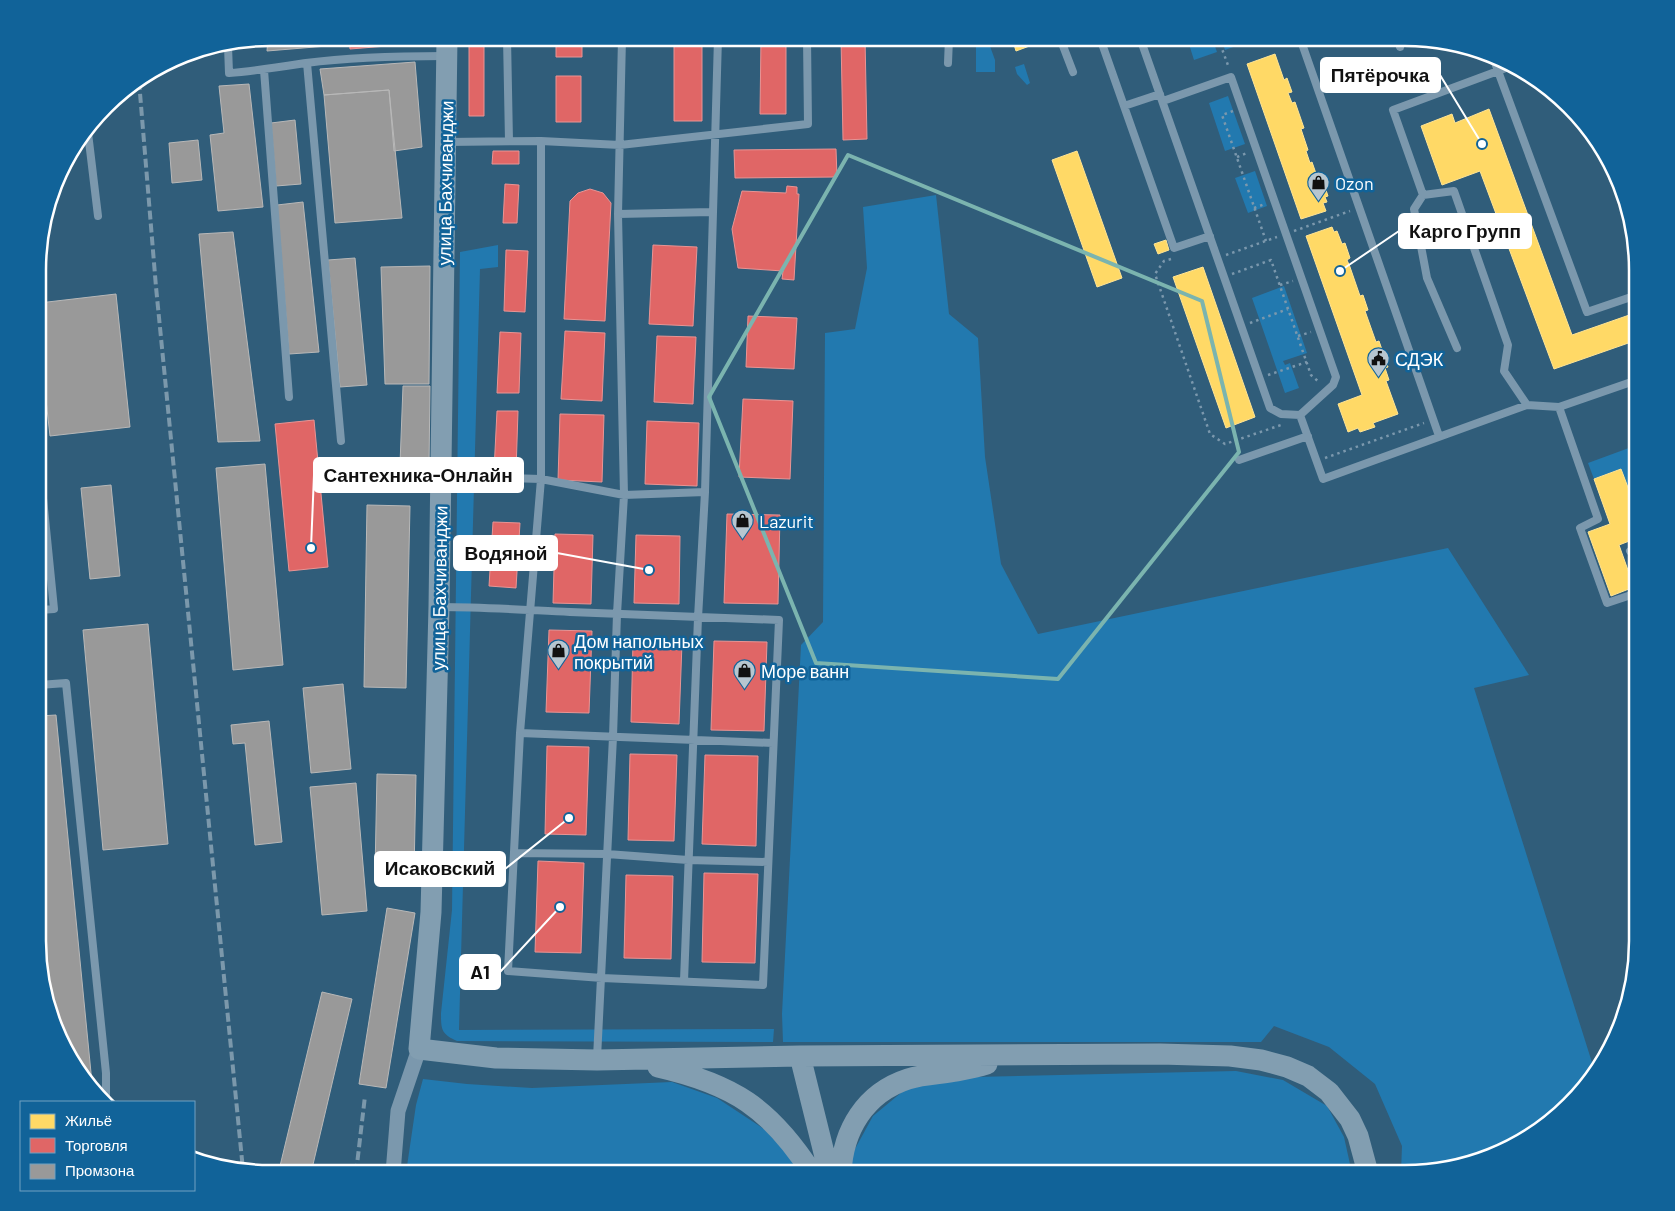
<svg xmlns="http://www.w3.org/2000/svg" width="1675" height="1211" viewBox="0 0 1675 1211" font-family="Barlow,sans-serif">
<rect width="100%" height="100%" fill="#305d7a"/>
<path fill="#2279af" d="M 976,38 L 987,38 L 995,60 L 995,72 L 976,72 Z
M 1187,38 L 1212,38 L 1217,52 L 1194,60 Z
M 1221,38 L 1249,38 L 1250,41 L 1225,50 Z
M 1024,64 L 1030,83 L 1027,85 L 1017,74 L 1015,67 Z
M 1228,96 L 1245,144 L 1225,151 L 1209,103 Z
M 1255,171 L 1267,206 L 1248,213 L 1235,178 Z
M 936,195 L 949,314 L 978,338 L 985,457 L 1001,564 L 1038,634 L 1448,548 L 1529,675 L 1474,688 L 1595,1072 L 1589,1083 L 1508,1149 L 1401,1173 L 1402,1146 L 1375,1084 L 1329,1047 L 1274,1026 L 1261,1042 L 783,1042 L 782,1014 L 801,645 L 823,622 L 825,333 L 855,329 L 867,268 L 863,207 Z
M 498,245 L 498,267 L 480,269 L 459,1030 L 774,1029 L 773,1042 L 457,1041 C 441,1034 441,1029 441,1013 L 452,910 L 460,252 Z
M 1284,286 L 1307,353 L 1283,361 L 1285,365 L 1290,363 L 1299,388 L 1285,393 L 1252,298 Z
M 1637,445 L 1637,511 L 1636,511 L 1621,469 L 1594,479 L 1588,463 Z
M 1236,1071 L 1283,1080 L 1327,1106 L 1344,1137 L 1352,1173 L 849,1173 L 850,1158 L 873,1116 L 902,1092 L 930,1078 Z
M 423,1079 L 467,1084 L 532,1088 L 672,1082 L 717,1098 L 764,1129 L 806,1173 L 406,1173 L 416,1105 Z"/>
<path fill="#ffd966" stroke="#ffe494" d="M 1012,38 L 1042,38 L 1043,41 L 1016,51 Z
M 1275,54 L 1284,80 L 1287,78 L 1292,92 L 1288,93 L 1292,103 L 1295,102 L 1304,128 L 1301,129 L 1308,150 L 1306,151 L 1310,163 L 1312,162 L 1319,182 L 1323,181 L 1328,196 L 1325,197 L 1327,202 L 1323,203 L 1326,211 L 1301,219 L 1247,64 Z
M 1489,109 L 1572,335 L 1635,313 L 1637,317 L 1637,340 L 1554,369 L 1480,171 L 1442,185 L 1421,126 L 1452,114 L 1455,123 Z
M 1077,151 L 1122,278 L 1097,287 L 1052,160 Z
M 1332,227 L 1334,232 L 1337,231 L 1342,244 L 1345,243 L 1350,258 L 1347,260 L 1350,267 L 1360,296 L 1363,295 L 1368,310 L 1365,311 L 1376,342 L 1379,341 L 1388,367 L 1385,368 L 1389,380 L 1386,381 L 1398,414 L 1373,423 L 1375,427 L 1360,432 L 1358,428 L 1348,432 L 1338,404 L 1362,395 L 1306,236 Z
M 1166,240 L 1169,250 L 1158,254 L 1154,244 Z
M 1203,267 L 1255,417 L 1226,428 L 1173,277 Z
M 1621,469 L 1637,511 L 1637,538 L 1619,545 L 1634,587 L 1611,596 L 1588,532 L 1610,524 L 1594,479 Z"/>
<path fill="#e06666" stroke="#e99494" d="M 349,38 L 386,38 L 387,46 L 350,49 Z
M 469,38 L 484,38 L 484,116 L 469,116 Z
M 556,38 L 582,38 L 582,57 L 556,57 Z
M 674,38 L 702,38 L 702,121 L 674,121 Z
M 761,38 L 786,38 L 786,114 L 760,114 Z
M 841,38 L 865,38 L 867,139 L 843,140 Z
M 556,76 L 581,76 L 581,122 L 556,122 Z
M 836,149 L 837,177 L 735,178 L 734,150 Z
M 493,151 L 519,151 L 519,164 L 492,164 Z
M 505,184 L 519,185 L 517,223 L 503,223 Z
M 787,186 L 797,187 L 797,194 L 799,194 L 794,280 L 782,279 L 783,271 L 738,268 L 732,229 L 742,191 L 786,193 Z
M 590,189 L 603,193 L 611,203 L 605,321 L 564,319 L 570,201 L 578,193 Z
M 653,245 L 697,247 L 693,326 L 649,324 Z
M 506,250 L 528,251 L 525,312 L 504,311 Z
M 748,316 L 797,318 L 794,369 L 746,367 Z
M 565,331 L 605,333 L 602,401 L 561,399 Z
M 500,332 L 521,333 L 519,393 L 497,393 Z
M 657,336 L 696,337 L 693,404 L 654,402 Z
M 743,399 L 793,401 L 790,479 L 739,477 Z
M 497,411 L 518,411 L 516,472 L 494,471 Z
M 560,414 L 604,415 L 602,482 L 558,480 Z
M 314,420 L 328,567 L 289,571 L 275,424 Z
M 647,421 L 699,423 L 697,486 L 645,484 Z
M 727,514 L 780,515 L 778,604 L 724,603 Z
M 493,522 L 520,523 L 516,588 L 489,586 Z
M 555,534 L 593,535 L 591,604 L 553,603 Z
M 636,535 L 680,536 L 679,604 L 634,603 Z
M 549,630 L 592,631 L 589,713 L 546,712 Z
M 714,641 L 767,642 L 764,731 L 711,730 Z
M 633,642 L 682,643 L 679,724 L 631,722 Z
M 547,746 L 589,747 L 586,835 L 545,834 Z
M 630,754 L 677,755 L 674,841 L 628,840 Z
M 705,755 L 758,756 L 756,846 L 702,844 Z
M 538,861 L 584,863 L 581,953 L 535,952 Z
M 704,873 L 758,874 L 755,963 L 702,962 Z
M 626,875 L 673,876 L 671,959 L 624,958 Z"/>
<path fill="#999" stroke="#b8b8b8" d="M 268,38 L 338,38 L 339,45 L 267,51 Z
M 415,62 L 422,147 L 394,151 L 389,90 L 324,95 L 320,69 Z
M 249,84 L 263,207 L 218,211 L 210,135 L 224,133 L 219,86 Z
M 389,90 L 402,218 L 335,223 L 324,95 Z
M 295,120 L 301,184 L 276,186 L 271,123 Z
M 198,140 L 202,180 L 172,183 L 169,143 Z
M 303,202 L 319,352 L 289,354 L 277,205 Z
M 233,232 L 260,441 L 218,442 L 199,234 Z
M 355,258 L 367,385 L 340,387 L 328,260 Z
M 430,266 L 429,384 L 385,384 L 381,267 Z
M 116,294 L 130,427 L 50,436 L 39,336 L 39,303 Z
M 403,386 L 430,386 L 429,466 L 400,464 Z
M 265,464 L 283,665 L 233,670 L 216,468 Z
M 111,485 L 120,576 L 90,579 L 81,488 Z
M 367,505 L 410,506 L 406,688 L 364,687 Z
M 148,624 L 168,844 L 103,850 L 83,630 Z
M 343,684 L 351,769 L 311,773 L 303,688 Z
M 56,715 L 92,1083 L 69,1057 L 39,971 L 39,716 Z
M 269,721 L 282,842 L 255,845 L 245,743 L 233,744 L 231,725 Z
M 377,774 L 416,775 L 414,873 L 375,872 Z
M 356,783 L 367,911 L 322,915 L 310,787 Z
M 387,908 L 415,913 L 386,1088 L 359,1084 Z
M 322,992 L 352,999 L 311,1173 L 308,1173 L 280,1166 Z"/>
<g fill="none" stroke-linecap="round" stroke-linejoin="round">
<path stroke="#7b98ad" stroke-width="2.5" stroke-dasharray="2.5 4" stroke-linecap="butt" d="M 1218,38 L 1229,68
M 1233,111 L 1222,115 L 1266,241
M 1237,157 L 1247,153
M 1254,208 L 1265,204
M 1294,231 L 1350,211
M 1226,255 L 1277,237
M 1171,259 L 1164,261 L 1155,274 L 1210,434 L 1225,444 L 1281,425
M 1232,274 L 1271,260 L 1311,375 L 1320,383
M 1280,285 L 1293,281
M 1250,323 L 1288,309
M 1298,336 L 1311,332
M 1268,375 L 1307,362
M 1325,458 L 1424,423"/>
<path stroke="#7b98ad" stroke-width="8" d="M 507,38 L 509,141
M 1060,38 L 1073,72
M 1100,38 L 1174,248 L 1210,236
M 1140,38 L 1270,408 L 1281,414 L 1300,415 L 1323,479 L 1527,405
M 1300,38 L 1439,436
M 1397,38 L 1400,47
M 228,46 L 229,73 C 255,71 280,67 306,63 C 351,57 399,56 445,56
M 307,63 L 341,441
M 948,63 L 949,38
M 1511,66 L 1498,71 L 1587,312 L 1637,295
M 264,70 L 289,397
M 1163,101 L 1231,77 L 1336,377 L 1333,385 L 1300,415
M 1124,106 L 1160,94
M 88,133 L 98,216
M 447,142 L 541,141 L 620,145 L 808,124 L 807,38
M 1423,195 L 1393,110 L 1498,71 L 1493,57
M 618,214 L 712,212
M 1457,348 L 1427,278 L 1414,209 L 1423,195 L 1454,191 L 1508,345 L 1504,371 L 1527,405 L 1559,407 L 1637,380
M 1559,407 L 1598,519 L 1580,528 L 1607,603 L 1637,593
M 39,458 L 54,609 L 39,610
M 1239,460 L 1308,436
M 443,476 L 541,479 L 624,495 L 705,492
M 1630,551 L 1637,561
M 441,607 C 484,607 527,610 570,612 C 640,615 710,618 779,620 L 763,985 L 602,978 L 508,971 L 520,733 L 541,479 L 541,141
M 39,685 L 66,683 L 106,1073 L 106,1100
M 520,733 L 773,743
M 514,853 L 607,854 L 688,860 L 768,862
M 684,981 L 698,618 L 705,492 L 718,38
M 597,1058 L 613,737 L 617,614 L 624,495 L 618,214 L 622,38"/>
<path stroke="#7b98ad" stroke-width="15" d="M 1612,165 L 1616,178
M 393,1173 L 398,1111 L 419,1049"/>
<path stroke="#829eb1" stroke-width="21" d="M 447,38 L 439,607 L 431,912 L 419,1049 L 496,1058 L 597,1060 L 800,1056 L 1160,1054 L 1230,1056 L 1261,1060 L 1287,1067 L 1308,1076 L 1329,1092 L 1350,1119 L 1358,1136 L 1368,1173
M 800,1056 L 829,1173
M 658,1067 C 733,1084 770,1108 812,1173
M 841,1173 C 843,1130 865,1093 908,1079 C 924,1074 941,1074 957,1071 C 967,1069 977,1067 987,1064"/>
<path stroke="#7b98ab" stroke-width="4" stroke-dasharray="9 4" stroke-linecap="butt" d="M 139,81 L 156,287 L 243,1170
M 356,1173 L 365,1096"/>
</g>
<path fill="none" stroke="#7bb4af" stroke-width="4" stroke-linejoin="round" d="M 848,155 L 1202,301 L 1239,452 L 1058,679 L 816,663 L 709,397 Z"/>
<defs>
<symbol id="shop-pin" viewBox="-11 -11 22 30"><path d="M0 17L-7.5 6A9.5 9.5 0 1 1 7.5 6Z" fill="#b7c6d0" stroke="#116399"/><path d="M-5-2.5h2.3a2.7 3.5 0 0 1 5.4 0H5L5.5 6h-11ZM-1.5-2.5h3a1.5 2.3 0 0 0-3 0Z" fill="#111"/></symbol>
<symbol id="civic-pin" viewBox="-11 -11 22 30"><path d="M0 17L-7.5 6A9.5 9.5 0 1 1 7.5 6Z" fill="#b7c6d0" stroke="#116399"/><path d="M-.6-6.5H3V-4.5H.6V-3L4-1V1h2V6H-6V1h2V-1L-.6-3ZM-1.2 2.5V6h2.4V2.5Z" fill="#111"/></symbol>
</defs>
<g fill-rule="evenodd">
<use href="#shop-pin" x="1306" y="170" width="25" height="34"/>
<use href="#civic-pin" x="1366" y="346" width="25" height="34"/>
<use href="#shop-pin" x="730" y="508" width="25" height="34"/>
<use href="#shop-pin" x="546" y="638" width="25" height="34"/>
<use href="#shop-pin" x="732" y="658" width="25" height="34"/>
</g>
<g text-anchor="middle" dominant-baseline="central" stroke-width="5" stroke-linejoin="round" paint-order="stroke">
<g font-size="18" fill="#fff" stroke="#116399">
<text transform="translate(445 183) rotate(-89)">улица Бахчиванджи</text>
<text transform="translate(439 588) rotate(-89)">улица Бахчиванджи</text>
</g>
<g font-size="18" fill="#fff" stroke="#116399" text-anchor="start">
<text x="1335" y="183">Ozon</text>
<text x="1395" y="359">СДЭК</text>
<text x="759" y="521">Lazurit</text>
<text x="574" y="641">Дом напольных<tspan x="574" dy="21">покрытий</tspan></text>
<text x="761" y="671">Море ванн</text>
</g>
</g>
<path d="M0 0H1675V1211H0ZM270 46H1405A224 224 0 0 1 1629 270V941A224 224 0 0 1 1405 1165H270A224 224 0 0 1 46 941V270A224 224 0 0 1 270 46Z" fill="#116399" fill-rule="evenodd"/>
<path fill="none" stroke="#fff" stroke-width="2.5" d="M270 46H1405A224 224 0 0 1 1629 270V941A224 224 0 0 1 1405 1165H270A224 224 0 0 1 46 941V270A224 224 0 0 1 270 46Z"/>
<path fill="none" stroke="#fff" stroke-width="2" d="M1482 144L1440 75M1340 271L1399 231M311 548L314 475M649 570L557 553M569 818L505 869M560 907L500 972"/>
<g fill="#fff" stroke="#116399" stroke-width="2">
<circle cx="1482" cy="144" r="5"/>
<circle cx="1340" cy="271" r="5"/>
<circle cx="311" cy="548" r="5"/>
<circle cx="649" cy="570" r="5"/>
<circle cx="569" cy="818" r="5"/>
<circle cx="560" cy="907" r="5"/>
</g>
<g fill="#fff" stroke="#fff" stroke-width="2">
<rect x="1321" y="58" width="119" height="34" rx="5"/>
<rect x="1399" y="214" width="132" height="34" rx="5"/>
<rect x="314" y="458" width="209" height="34" rx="5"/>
<rect x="454" y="536" width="103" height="34" rx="5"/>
<rect x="375" y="852" width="130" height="34" rx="5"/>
<rect x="460" y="955" width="40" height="34" rx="5"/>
</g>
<g font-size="19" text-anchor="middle" font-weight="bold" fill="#111">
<text x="1380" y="82">Пятёрочка</text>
<text x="1465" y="238">Карго Групп</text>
<text x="418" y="482">Сантехника-Онлайн</text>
<text x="506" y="560">Водяной</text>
<text x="440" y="875">Исаковский</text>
<text x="480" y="979">A1</text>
</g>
<rect x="20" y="1101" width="175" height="90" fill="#116399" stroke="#70a1c2"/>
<rect x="30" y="1114" width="25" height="15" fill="#ffd966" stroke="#70a1c2"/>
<text x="65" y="1126" font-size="15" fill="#ffffff">Жильё</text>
<rect x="30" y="1138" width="25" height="15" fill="#e06666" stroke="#70a1c2"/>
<text x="65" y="1151" font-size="15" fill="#ffffff">Торговля</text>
<rect x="30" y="1164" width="25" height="15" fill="#999999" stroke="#70a1c2"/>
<text x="65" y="1176" font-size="15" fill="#ffffff">Промзона</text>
</svg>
